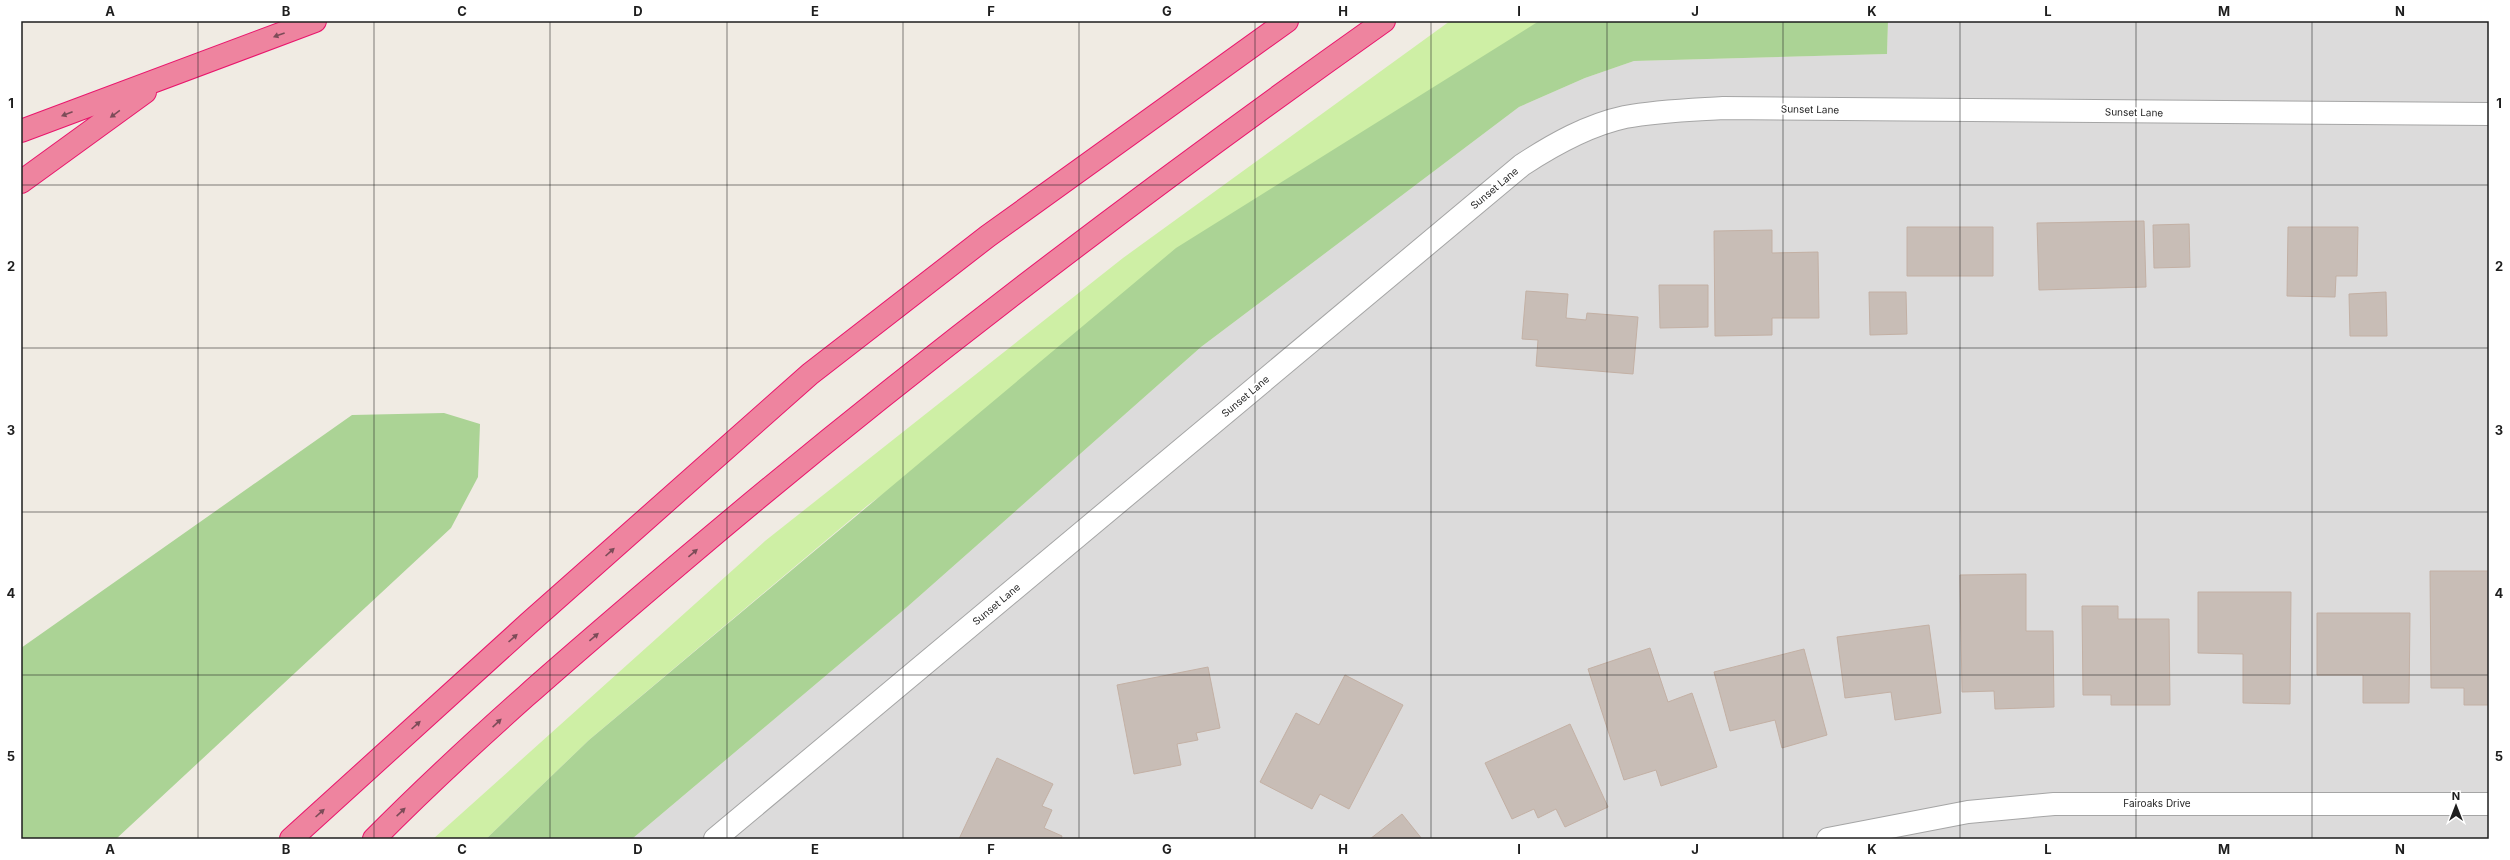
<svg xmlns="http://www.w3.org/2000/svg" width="2510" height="860" viewBox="0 0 2510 860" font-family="Inter,sans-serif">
<rect width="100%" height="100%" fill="#f0ebe3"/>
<path fill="#dcdbdb" d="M 1888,21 L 2489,21 L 2489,839 L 632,839 L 906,608 L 1201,347 L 1519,107 L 1585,78 L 1634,61 L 1887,54 Z"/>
<path fill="#ceefa5" d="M 1450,21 L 1539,21 L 868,505 L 589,740 L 486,839 L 433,839 L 765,541 L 1123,258 Z"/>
<path fill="#abd395" d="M 1539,21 L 1888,21 L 1887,54 L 1634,61 L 1585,78 L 1519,107 L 1201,347 L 906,608 L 632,839 L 486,839 L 589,740 L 1176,248 Z
M 444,413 L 480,424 L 478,477 L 451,528 L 116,839 L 21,839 L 21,648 L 352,415 Z"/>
<path fill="#c8bdb6" stroke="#c3b0a4" d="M 2144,221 L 2146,287 L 2039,290 L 2037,223 Z
M 2189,224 L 2190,267 L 2154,268 L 2153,225 Z
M 1907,227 L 1993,227 L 1993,276 L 1907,276 Z
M 2288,227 L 2358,227 L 2357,276 L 2336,276 L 2335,297 L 2287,296 Z
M 1772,230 L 1772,253 L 1818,252 L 1819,318 L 1772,318 L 1772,335 L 1715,336 L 1714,231 Z
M 1659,285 L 1708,285 L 1708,327 L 1660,328 Z
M 1526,291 L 1568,294 L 1566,318 L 1586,320 L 1587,313 L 1638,317 L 1633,374 L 1536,366 L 1538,340 L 1522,339 Z
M 1869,292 L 1906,292 L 1907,334 L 1870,335 Z
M 2386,292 L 2387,336 L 2350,336 L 2349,294 Z
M 2430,571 L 2489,571 L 2489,705 L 2464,705 L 2464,688 L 2431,688 Z
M 2026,574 L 2026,631 L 2053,631 L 2054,707 L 1995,709 L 1994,691 L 1962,692 L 1960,575 Z
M 2198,592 L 2291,592 L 2290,704 L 2243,703 L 2243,654 L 2198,653 Z
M 2082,606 L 2118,606 L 2118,619 L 2169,619 L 2170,705 L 2111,705 L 2111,695 L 2083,695 Z
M 2317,613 L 2410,613 L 2409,703 L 2363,703 L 2363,675 L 2317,675 Z
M 1929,625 L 1941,713 L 1895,720 L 1891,692 L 1845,698 L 1837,637 Z
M 1650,648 L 1668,702 L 1692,693 L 1717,767 L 1661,786 L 1656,770 L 1624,780 L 1588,669 Z
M 1804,649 L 1827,735 L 1782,748 L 1775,720 L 1730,731 L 1714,672 Z
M 1208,667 L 1220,728 L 1196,733 L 1198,740 L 1177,744 L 1181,765 L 1134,774 L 1117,685 Z
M 1345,675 L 1403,705 L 1349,809 L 1320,794 L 1312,809 L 1260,782 L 1296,713 L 1319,725 Z
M 1570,724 L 1608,807 L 1565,827 L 1556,809 L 1538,818 L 1534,809 L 1512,819 L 1485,763 Z
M 997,758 L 1053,784 L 1042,806 L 1052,810 L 1044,828 L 1062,836 L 1061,839 L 959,839 Z
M 1402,814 L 1422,839 L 1370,839 Z"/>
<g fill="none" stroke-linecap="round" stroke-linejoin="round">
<defs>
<path id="minor" d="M 715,839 L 1522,165 C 1554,144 1588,125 1625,117 C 1657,111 1691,110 1723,108 L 2489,114
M 1828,839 L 1968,812 L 2054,804 L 2489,804"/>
<path id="highway" d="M 21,131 L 315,21
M 21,182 L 145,92
M 291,839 L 529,623 L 810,374 L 988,236 L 1287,21
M 374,839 C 472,740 579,649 685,559 C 909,369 1144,191 1384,21"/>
</defs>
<use href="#minor" stroke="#a5a5a5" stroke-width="24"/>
<use href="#highway" stroke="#e9156c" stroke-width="24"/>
<use href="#minor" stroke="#fff" stroke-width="22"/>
<use href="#highway" stroke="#ee849f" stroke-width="22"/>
</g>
<defs><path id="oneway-solid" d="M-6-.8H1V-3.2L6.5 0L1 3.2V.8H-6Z"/></defs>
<g fill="#7c4c58">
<use href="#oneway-solid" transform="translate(279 35) rotate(160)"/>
<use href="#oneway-solid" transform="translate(67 114) rotate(159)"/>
<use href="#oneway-solid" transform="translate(115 114) rotate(144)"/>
<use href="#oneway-solid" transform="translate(610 552) rotate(-42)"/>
<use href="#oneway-solid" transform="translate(693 553) rotate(-40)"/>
<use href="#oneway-solid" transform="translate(594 637) rotate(-40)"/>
<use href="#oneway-solid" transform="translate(513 638) rotate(-42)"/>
<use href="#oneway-solid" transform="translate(497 723) rotate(-43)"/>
<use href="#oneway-solid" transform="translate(416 725) rotate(-42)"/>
<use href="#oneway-solid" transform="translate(401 812) rotate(-43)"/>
<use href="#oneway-solid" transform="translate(320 813) rotate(-42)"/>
</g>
<path fill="none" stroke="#1e1e1e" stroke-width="1" stroke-opacity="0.55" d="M 198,21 L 198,839M 374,21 L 374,839M 550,21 L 550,839M 727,21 L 727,839M 903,21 L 903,839M 1079,21 L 1079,839M 1255,21 L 1255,839M 1431,21 L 1431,839M 1607,21 L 1607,839M 1783,21 L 1783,839M 1960,21 L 1960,839M 2136,21 L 2136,839M 2312,21 L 2312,839M 21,185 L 2489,185M 21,348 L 2489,348M 21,512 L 2489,512M 21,675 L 2489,675"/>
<g text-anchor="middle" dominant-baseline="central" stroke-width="4" stroke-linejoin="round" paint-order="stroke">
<g font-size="10" fill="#1e1e1e" stroke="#fff">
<text transform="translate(1810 109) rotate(1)">Sunset Lane</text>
<text transform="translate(2134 112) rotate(1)">Sunset Lane</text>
<text transform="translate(1494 188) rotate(-40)">Sunset Lane</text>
<text transform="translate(1245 396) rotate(-40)">Sunset Lane</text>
<text transform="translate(996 604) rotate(-40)">Sunset Lane</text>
<text x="2157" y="803">Fairoaks Drive</text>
</g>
</g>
<rect width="2510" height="860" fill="none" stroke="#ffffff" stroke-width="44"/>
<g transform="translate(2456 806)" stroke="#ffffff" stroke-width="3" paint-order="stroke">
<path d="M0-3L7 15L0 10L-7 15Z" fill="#1e1e1e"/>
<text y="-6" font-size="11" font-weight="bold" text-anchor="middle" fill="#1e1e1e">N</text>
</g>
<rect x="22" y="22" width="2466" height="816" fill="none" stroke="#1e1e1e" stroke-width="1.5"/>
<g font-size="13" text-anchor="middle" font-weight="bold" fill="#1e1e1e">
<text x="110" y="16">A</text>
<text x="286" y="16">B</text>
<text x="462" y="16">C</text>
<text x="638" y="16">D</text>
<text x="815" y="16">E</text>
<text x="991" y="16">F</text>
<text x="1167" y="16">G</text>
<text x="1343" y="16">H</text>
<text x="1519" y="16">I</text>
<text x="1695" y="16">J</text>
<text x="1872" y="16">K</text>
<text x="2048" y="16">L</text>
<text x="2224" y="16">M</text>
<text x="2400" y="16">N</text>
<text x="11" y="108">1</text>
<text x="2499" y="108">1</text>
<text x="11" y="271">2</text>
<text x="2499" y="271">2</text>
<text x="11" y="435">3</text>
<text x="2499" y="435">3</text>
<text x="11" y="598">4</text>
<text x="2499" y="598">4</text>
<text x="11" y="761">5</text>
<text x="2499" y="761">5</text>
<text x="110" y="854">A</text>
<text x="286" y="854">B</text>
<text x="462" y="854">C</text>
<text x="638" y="854">D</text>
<text x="815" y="854">E</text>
<text x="991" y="854">F</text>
<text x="1167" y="854">G</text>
<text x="1343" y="854">H</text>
<text x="1519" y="854">I</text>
<text x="1695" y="854">J</text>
<text x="1872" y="854">K</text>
<text x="2048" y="854">L</text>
<text x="2224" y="854">M</text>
<text x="2400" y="854">N</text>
</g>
</svg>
